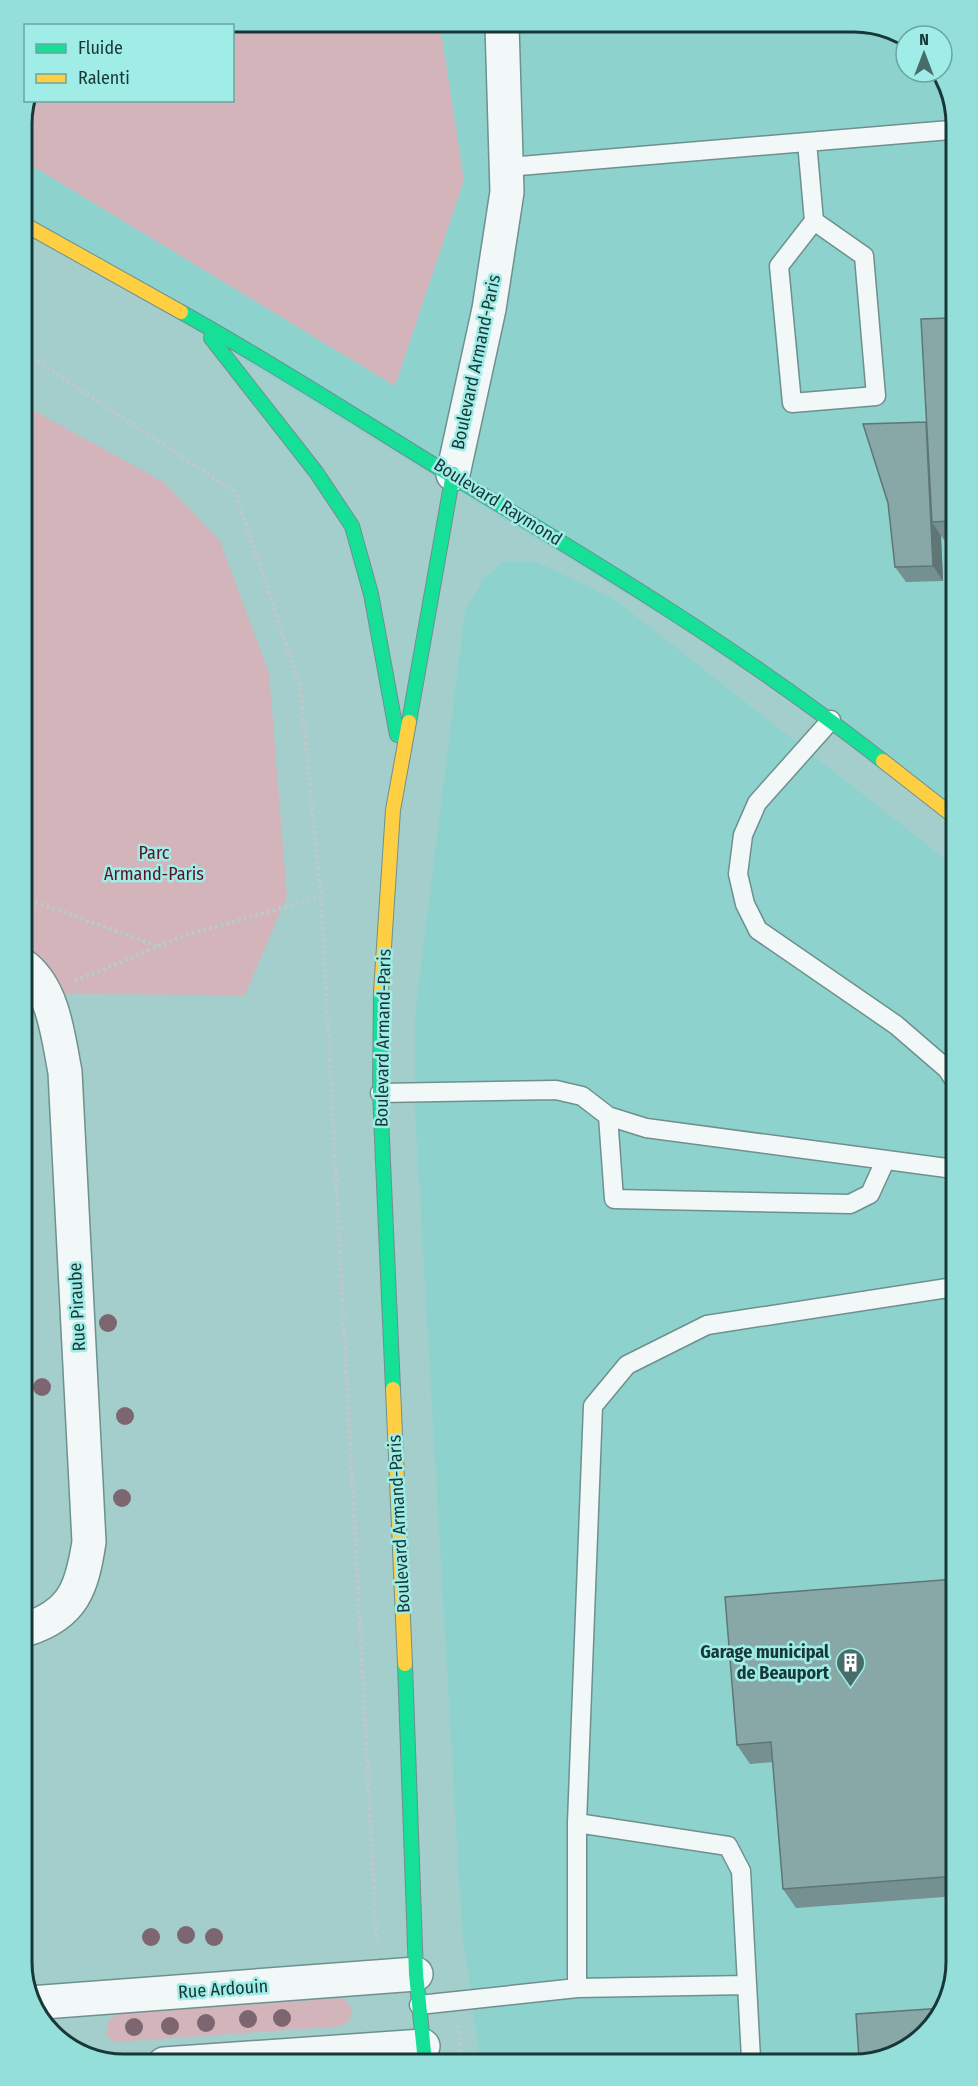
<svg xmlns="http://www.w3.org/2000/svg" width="978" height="2086" viewBox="0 0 978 2086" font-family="'Fira Sans Condensed',sans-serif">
<rect width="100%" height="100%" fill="#a4cecc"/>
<path fill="#8ed2ce" d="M 862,21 L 906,38 L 906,72 L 940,72 L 949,84 L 952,815 L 831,720 L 22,223 L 21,117 L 29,101 L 232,100 L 233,27 Z
M 503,562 L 537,562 L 614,599 L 953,865 L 957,1963 L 940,2020 L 894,2057 L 480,2061 L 462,1931 L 415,1111 L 415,1015 L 465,610 L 484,578 Z"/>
<path fill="#d2b4ba" d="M 440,25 L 464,180 L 395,386 L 21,159 L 21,117 L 29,101 L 232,100 L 233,27 Z
M 22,404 L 165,483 L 220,541 L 269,673 L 287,896 L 245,995 L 44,994 L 25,967 Z
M 340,1998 L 346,2000 L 352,2010 L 349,2021 L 341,2026 L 117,2042 L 111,2040 L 106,2033 L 109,2020 L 118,2014 Z"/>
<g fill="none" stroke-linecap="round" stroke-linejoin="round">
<defs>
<path id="lane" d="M 807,142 L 814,221 L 779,266 L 792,403 L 876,396 L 864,256 L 814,221
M 507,167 L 950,130
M 831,720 L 757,803 L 743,835 L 738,874 L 745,904 L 758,930 L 896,1025 L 947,1069 L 953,1078
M 380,1093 L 556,1090 L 582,1096 L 608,1116 L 646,1128 L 954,1169
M 608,1116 L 614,1199 L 850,1204 L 870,1194 L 885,1161
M 577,1823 L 593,1406 L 627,1365 L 707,1325 L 954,1287
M 747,1985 L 577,1988 L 577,1823 L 728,1846 L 741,1871 L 751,2059
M 419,2005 L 577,1988"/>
<path id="street" d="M 453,474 L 489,309 L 507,192 L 502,25
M 25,967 C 54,991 58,1036 65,1072 L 89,1542 C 82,1587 74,1614 27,1629
M 30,2003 L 416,1974
M 164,2064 L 423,2046"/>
<path id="fast" d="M 181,312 C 273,363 362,421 452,476 C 600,565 747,654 883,761
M 211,338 L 316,472 L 352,526 L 371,594 L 397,735
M 409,722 L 453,474
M 381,992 L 380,1093 L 393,1389
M 405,1664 L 416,1974 L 425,2062"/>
<path id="slow" d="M 22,223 L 181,312
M 883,761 L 952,815
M 381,992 L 393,810 L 409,722
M 393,1389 L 405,1664"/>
</defs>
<use href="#lane" stroke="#6e908e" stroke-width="21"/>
<use href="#street" stroke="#6e908e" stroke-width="36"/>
<use href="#fast" stroke="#6e908e" stroke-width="16"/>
<use href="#slow" stroke="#6e908e" stroke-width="16"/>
<path stroke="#bdc9c9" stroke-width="4" stroke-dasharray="3 3" stroke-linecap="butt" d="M 22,351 L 235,492 L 300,686 L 321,897 L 377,1945
M 24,898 L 158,946
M 75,981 L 183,936 L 321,897
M 458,2025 L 462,2061"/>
<use href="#lane" stroke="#f1f8f7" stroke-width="18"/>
<use href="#street" stroke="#f1f8f7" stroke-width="33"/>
<use href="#fast" stroke="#16e098" stroke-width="14"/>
<use href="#slow" stroke="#ffcf43" stroke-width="14"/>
</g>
<g fill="#7d6670">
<circle cx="108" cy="1323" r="9"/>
<circle cx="42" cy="1387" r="9"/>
<circle cx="125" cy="1416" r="9"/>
<circle cx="122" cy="1498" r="9"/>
<circle cx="186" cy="1935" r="9"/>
<circle cx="151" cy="1937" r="9"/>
<circle cx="214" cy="1937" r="9"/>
<circle cx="282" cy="2018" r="9"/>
<circle cx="248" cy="2019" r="9"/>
<circle cx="206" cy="2023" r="9"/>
<circle cx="170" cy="2026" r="9"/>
<circle cx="134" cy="2027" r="9"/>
</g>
<path fill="#749090" d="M 950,318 L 951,541 L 945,541 L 941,536 L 943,581 L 906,582 L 895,567 L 888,503 L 926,422 Z
M 955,1579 L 957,1896 L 796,1908 L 783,1889 L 773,1762 L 750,1764 L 737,1745 Z"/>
<path fill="#5e7675" d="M 927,422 L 932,522 L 941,536 L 943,581 L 933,566 Z"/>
<path fill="#87a8a7" stroke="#5e7675" stroke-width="1.5" d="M 950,318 L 951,521 L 932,522 L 921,319 Z
M 926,422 L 933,566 L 895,567 L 888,503 L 863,424 Z
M 955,1579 L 957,1876 L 783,1889 L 771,1742 L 737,1745 L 725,1597 Z
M 943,2008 L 940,2020 L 894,2057 L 859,2058 L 856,2014 Z"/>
<defs>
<symbol id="building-pin" viewBox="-11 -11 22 30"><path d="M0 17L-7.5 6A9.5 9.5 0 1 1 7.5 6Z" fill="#486c6a" stroke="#a0ede8"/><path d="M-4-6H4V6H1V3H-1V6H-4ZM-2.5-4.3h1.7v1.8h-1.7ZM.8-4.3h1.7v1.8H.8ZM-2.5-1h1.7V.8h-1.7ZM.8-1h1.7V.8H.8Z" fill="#fff"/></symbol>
</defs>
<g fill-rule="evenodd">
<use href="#building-pin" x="834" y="1646" width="33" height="45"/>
</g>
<g text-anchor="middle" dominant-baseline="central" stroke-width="5" stroke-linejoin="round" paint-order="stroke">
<g font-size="18" fill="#173836" stroke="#a0ede8">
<text transform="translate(476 362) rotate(-78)">Boulevard Armand-Paris</text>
<text transform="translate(498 502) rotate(32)">Boulevard Raymond</text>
<text transform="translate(383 1038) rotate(-89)">Boulevard Armand-Paris</text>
<text transform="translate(77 1307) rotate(-93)">Rue Piraube</text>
<text transform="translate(399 1524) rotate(-93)">Boulevard Armand-Paris</text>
<text transform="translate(223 1989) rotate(-4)">Rue Ardouin</text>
</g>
<g font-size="18" fill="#5d1125" stroke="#a0ede8">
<text x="154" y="853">Parc<tspan x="154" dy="21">Armand-Paris</tspan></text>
</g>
<g font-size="18" font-weight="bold" fill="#173836" stroke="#a0ede8" text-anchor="end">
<text x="829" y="1652">Garage municipal<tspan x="829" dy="21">de Beauport</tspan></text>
</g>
</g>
<path d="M0 0H978V2086H0ZM124 32H854A92 92 0 0 1 946 124V1962A92 92 0 0 1 854 2054H124A92 92 0 0 1 32 1962V124A92 92 0 0 1 124 32Z" fill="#95dfda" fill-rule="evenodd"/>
<path fill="none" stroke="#173836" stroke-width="3" d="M124 32H854A92 92 0 0 1 946 124V1962A92 92 0 0 1 854 2054H124A92 92 0 0 1 32 1962V124A92 92 0 0 1 124 32Z"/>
<rect x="24" y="24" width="210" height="78" fill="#a0ede8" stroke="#69a5a1" stroke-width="1.5"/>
<rect x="36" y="44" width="30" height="9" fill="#16e098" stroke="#69a5a1" stroke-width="1.5"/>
<text x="78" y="54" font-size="18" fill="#173836">Fluide</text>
<rect x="36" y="74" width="30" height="9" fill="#ffcf43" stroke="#69a5a1" stroke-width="1.5"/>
<text x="78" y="84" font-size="18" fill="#173836">Ralenti</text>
<g transform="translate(924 54)"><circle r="28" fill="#a0ede8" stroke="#69a5a1" stroke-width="1.5"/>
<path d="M0-4.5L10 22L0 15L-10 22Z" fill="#486c6a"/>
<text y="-9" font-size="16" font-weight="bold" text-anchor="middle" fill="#173836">N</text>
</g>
</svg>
